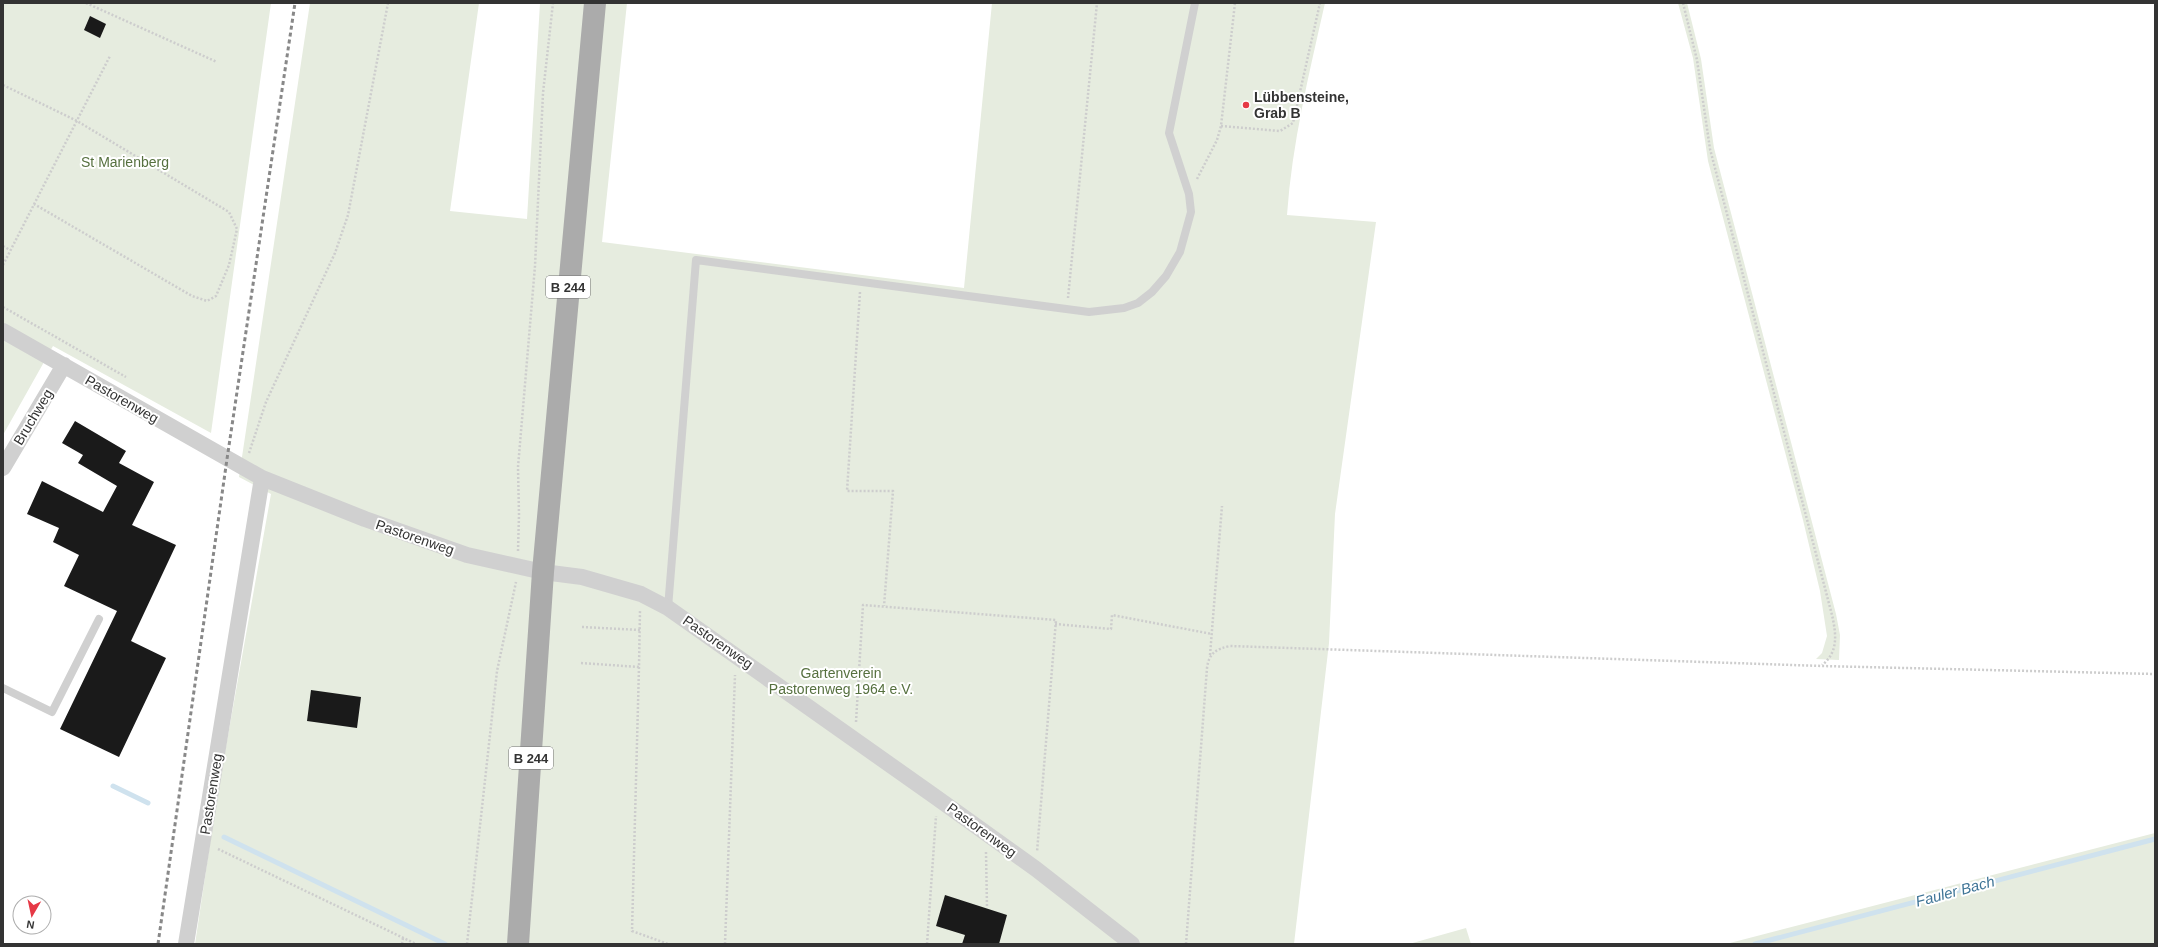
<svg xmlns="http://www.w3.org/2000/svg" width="2158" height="947" viewBox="0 0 2158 947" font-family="Arial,sans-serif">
<rect width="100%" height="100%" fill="#fff"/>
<path fill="#e6ecdf" d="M 3,3 L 271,3 L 211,433 L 53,346 L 3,435 Z
M 310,3 L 479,3 L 450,211 L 527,219 L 540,3 L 627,3 L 602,242 L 964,288 L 992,3 L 1325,3 C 1309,74 1292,143 1287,215 L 1376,222 L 1335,514 L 1329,643 L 1294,944 L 195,944 L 217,797 L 271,494 L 239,477 Z
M 1678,3 L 1687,3 L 1701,59 L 1714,148 L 1836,614 L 1840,635 L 1839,660 L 1816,659 L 1822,653 L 1827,636 L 1820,591 L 1803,520 L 1708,161 L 1693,58 Z
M 2155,833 L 2155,944 L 1726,944 Z
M 1466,928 L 1471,944 L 1409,944 Z"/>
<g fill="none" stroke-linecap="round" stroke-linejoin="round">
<path stroke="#cfe2ee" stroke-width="5" d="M 113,786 L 148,803
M 224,837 L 445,944
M 1755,944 L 2155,839"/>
</g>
<path fill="#1a1a1a" d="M 90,16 L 106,24 L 100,38 L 84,30 Z
M 75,421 L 126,451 L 119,463 L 154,482 L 132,525 L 176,545 L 131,641 L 166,658 L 119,757 L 60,729 L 117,611 L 64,586 L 79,555 L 53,542 L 59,528 L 27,514 L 42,481 L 103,512 L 117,486 L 78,463 L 83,455 L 62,443 Z
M 311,690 L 361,697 L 357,728 L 307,721 Z
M 945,895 L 1007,915 L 999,944 L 962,944 L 965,935 L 936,926 Z"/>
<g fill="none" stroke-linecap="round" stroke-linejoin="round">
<path stroke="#cdcdcd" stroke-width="2.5" stroke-dasharray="2 2" stroke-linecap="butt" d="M 86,3 L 217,62
M 1683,3 L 1697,60 L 1710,149 L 1832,615 C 1836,633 1839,652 1822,665
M 3,85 L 77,121 L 229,212 L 237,229 L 229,265 L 216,296 L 207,301 L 192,296 L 34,204
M 1221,126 L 1280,131 L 1293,123 L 1320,3
M 1197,179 L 1217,140 L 1221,126 L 1235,3
M 3,246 L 10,250
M 3,265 L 110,56
M 860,292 L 847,491 L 893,491 L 884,606
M 1068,298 L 1097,3
M 3,307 L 126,377
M 249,453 L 266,402 L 335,253 L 348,215 L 388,3
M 518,551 L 519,515 L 518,467 L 535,266 L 543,93 L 553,3
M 1055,624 L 1111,629 L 1112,615 L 1212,634
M 582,627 L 640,630
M 1210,655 L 1222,506
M 581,663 L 639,667 L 640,611
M 639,667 L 632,931 L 668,944
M 856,722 L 863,605 L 1056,620 L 1037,852
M 218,849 L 416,944
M 986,852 L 987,908
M 402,944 L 403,938
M 467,944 L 497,671 L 516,582
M 725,944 L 735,675
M 927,944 L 936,816
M 1186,944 L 1207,668 C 1209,653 1216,649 1230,646 L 1822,666 L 2155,674"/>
<path stroke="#d0d0d0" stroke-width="8" d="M 668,608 L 696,260 L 1089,312 L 1124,308 L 1138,303 L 1152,292 L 1166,276 L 1180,252 L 1191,212 L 1189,194 L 1169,133 L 1195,3
M 3,688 L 52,712 L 99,619"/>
<path stroke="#d0d0d0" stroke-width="16" d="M 3,331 L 262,478 L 365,519 L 467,555 L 543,572 L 582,577 L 641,594 L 668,608 L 937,798 L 1036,869 L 1132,944
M 3,468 L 64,365
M 186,944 L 262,478"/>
<path stroke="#ababab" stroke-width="22" d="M 518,944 L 543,572 L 595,3"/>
<path stroke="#888" stroke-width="3" stroke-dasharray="4 3" stroke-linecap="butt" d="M 158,944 L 227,459 L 295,3"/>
</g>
<circle fill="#e63946" stroke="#fff" stroke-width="1.5" cx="1246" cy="105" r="4"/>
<g text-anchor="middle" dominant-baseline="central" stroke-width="4" stroke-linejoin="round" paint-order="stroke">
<g fill="#fff" stroke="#707070" stroke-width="1">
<rect x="546" y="276" width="44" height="22" rx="3"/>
<rect x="509" y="747" width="44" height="22" rx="3"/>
</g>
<g font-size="13" font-weight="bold" fill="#333">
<text x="568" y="287">B 244</text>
<text x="531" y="758">B 244</text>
</g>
<g font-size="14" font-weight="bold" fill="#333" stroke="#fff" text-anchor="start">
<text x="1254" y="97">Lübbensteine,<tspan x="1254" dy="16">Grab B</tspan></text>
</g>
<g font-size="14" fill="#56703f" stroke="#fff">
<text x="125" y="162">St Marienberg</text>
<text x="841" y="673">Gartenverein<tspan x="841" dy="16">Pastorenweg 1964 e.V.</tspan></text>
</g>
<g font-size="14" fill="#333" stroke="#fff">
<text transform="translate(122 399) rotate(30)">Pastorenweg</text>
<text transform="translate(33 417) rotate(-59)">Bruchweg</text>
<text transform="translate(415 537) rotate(19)">Pastorenweg</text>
<text transform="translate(718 642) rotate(35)">Pastorenweg</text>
<text transform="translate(211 794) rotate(-81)">Pastorenweg</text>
<text transform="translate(982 830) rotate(36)">Pastorenweg</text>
</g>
<g font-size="15" font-style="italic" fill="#3f7597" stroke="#fff">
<text transform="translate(1955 891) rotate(-15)">Fauler Bach</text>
</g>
</g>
<rect width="2158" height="947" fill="none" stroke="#333333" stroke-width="8"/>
<g transform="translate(32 915) rotate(189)"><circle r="19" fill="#ffffff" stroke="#adadad"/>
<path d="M0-3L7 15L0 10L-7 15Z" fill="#e63946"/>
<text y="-6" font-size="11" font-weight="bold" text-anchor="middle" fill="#333333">N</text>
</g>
</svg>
